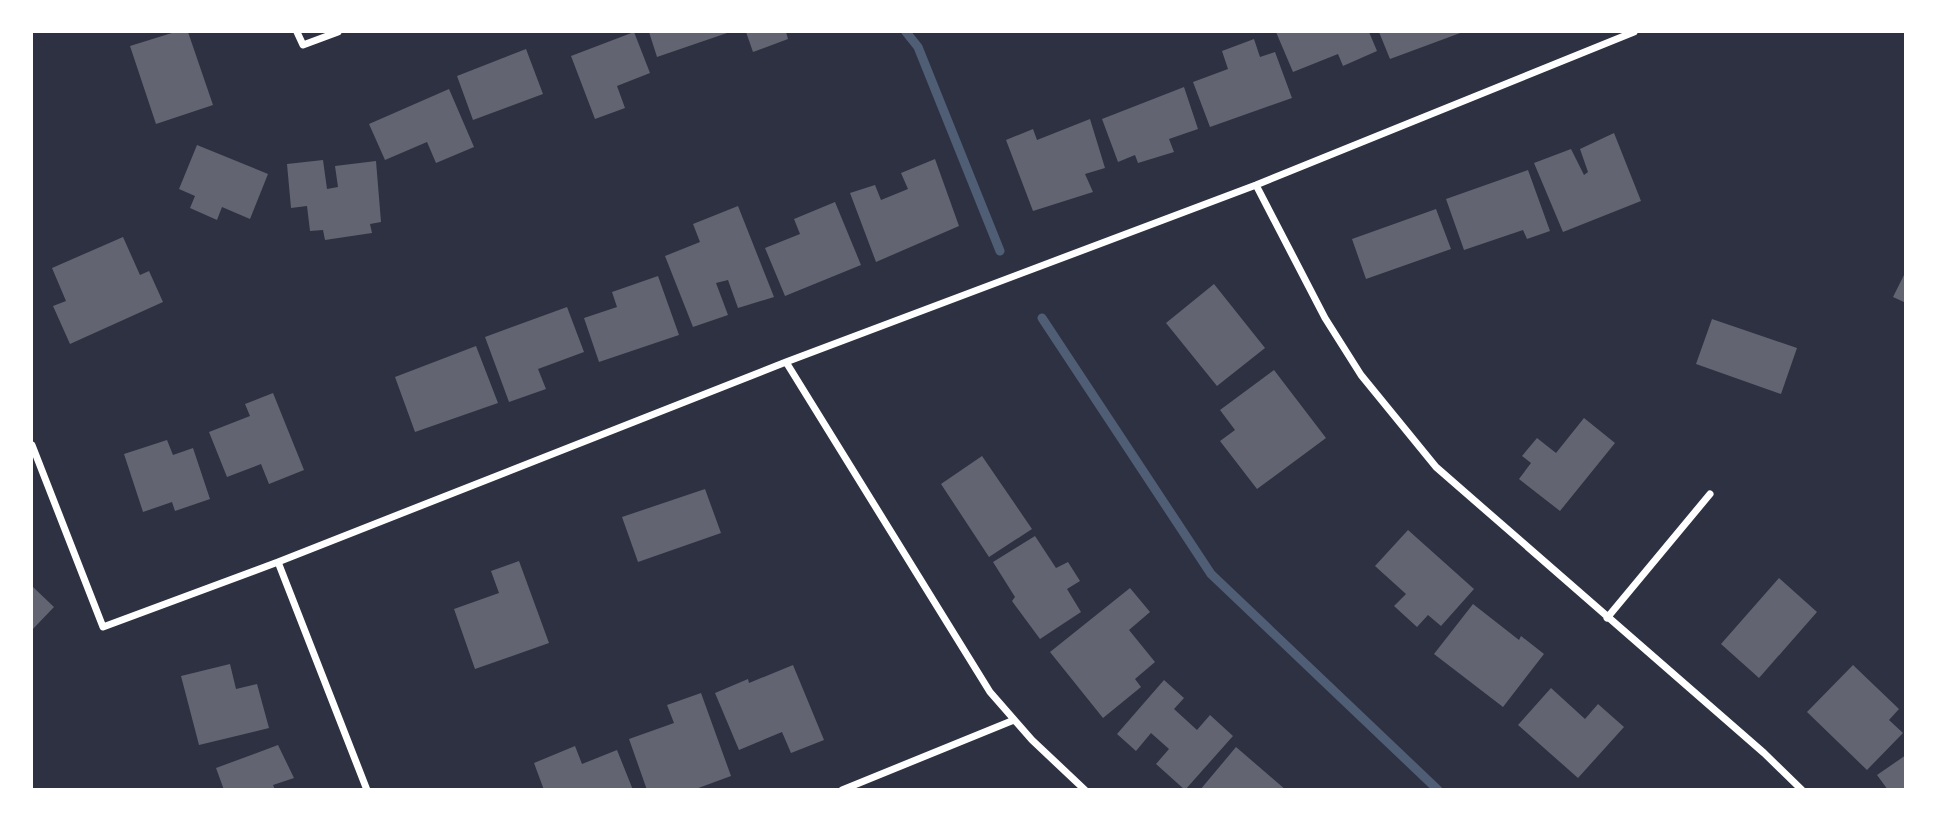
<svg xmlns="http://www.w3.org/2000/svg" width="1937" height="821" viewBox="0 0 1937 821" font-family="Mulish,sans-serif">
<rect width="100%" height="100%" fill="#2d3142"/>
<g fill="none" stroke-linecap="round" stroke-linejoin="round">
<path stroke="#4f5d75" stroke-width="9" d="M 906,32 L 918,47 L 1000,251
M 1042,318 L 1211,574 L 1438,790"/>
</g>
<path fill="#626471" d="M 175,32 L 188,32 L 213,105 L 156,124 L 130,46 Z
M 634,32 L 650,73 L 617,86 L 625,108 L 595,119 L 571,56 Z
M 649,32 L 730,32 L 657,57 Z
M 746,32 L 786,32 L 788,39 L 753,52 Z
M 1276,32 L 1369,32 L 1377,51 L 1343,66 L 1338,54 L 1293,72 Z
M 1379,32 L 1463,32 L 1390,59 Z
M 1254,39 L 1260,57 L 1275,52 L 1292,98 L 1210,127 L 1193,82 L 1228,69 L 1222,51 Z
M 526,49 L 543,94 L 473,120 L 457,76 Z
M 1184,87 L 1198,129 L 1169,139 L 1174,152 L 1138,163 L 1135,155 L 1118,162 L 1102,119 Z
M 449,89 L 474,147 L 436,163 L 427,142 L 385,160 L 369,124 Z
M 1090,119 L 1105,168 L 1085,174 L 1093,192 L 1033,211 L 1006,140 L 1033,129 L 1037,140 Z
M 1614,133 L 1641,201 L 1563,232 L 1534,163 L 1571,149 L 1584,175 L 1588,172 L 1580,149 Z
M 197,145 L 268,174 L 250,219 L 222,207 L 217,220 L 190,208 L 195,196 L 179,189 Z
M 935,159 L 959,226 L 876,262 L 850,193 L 875,185 L 881,200 L 908,189 L 901,173 Z
M 323,160 L 327,189 L 338,187 L 335,166 L 376,161 L 381,222 L 370,224 L 372,233 L 325,240 L 323,230 L 310,231 L 307,206 L 291,208 L 287,164 Z
M 1528,170 L 1550,231 L 1527,239 L 1523,230 L 1464,250 L 1446,199 Z
M 835,202 L 861,265 L 785,296 L 765,248 L 800,234 L 794,219 Z
M 738,206 L 774,297 L 738,308 L 728,280 L 716,283 L 728,315 L 693,327 L 665,256 L 700,242 L 693,224 Z
M 1436,209 L 1451,249 L 1366,279 L 1352,239 Z
M 123,237 L 140,275 L 149,271 L 163,302 L 70,344 L 53,306 L 66,301 L 52,268 Z
M 1906,271 L 1906,303 L 1893,297 Z
M 658,276 L 679,335 L 599,362 L 584,318 L 617,307 L 612,292 Z
M 1214,284 L 1265,348 L 1217,386 L 1166,323 Z
M 567,307 L 584,352 L 538,369 L 546,389 L 509,402 L 485,337 Z
M 1712,319 L 1797,348 L 1781,394 L 1696,364 Z
M 476,346 L 498,403 L 415,432 L 395,377 Z
M 1274,370 L 1326,438 L 1257,489 L 1220,441 L 1235,430 L 1220,410 Z
M 273,393 L 304,470 L 269,484 L 261,464 L 227,477 L 209,432 L 250,416 L 245,404 Z
M 1584,418 L 1615,443 L 1560,511 L 1519,479 L 1531,463 L 1522,456 L 1537,438 L 1556,453 Z
M 167,440 L 173,455 L 193,448 L 210,499 L 175,511 L 172,502 L 143,512 L 124,454 Z
M 982,456 L 1032,529 L 989,557 L 941,484 Z
M 705,489 L 721,533 L 638,562 L 622,517 Z
M 1408,530 L 1474,589 L 1441,626 L 1428,615 L 1417,627 L 1394,606 L 1406,594 L 1375,566 Z
M 1035,536 L 1056,568 L 1068,562 L 1080,581 L 1067,589 L 1081,612 L 1040,639 L 1012,601 L 1015,597 L 993,562 Z
M 519,561 L 549,643 L 475,669 L 454,609 L 499,593 L 491,571 Z
M 1779,578 L 1817,612 L 1759,678 L 1721,644 Z
M 33,587 L 54,607 L 32,630 L 32,589 Z
M 1130,588 L 1150,612 L 1129,630 L 1155,662 L 1135,679 L 1141,687 L 1103,718 L 1050,652 Z
M 1473,604 L 1519,640 L 1521,636 L 1544,654 L 1503,707 L 1434,654 Z
M 230,664 L 236,689 L 257,684 L 269,728 L 199,745 L 181,676 Z
M 793,665 L 824,740 L 791,753 L 782,732 L 739,750 L 715,693 L 748,679 L 749,683 Z
M 1853,665 L 1899,709 L 1889,720 L 1903,733 L 1867,770 L 1807,712 Z
M 1164,680 L 1184,698 L 1174,709 L 1197,730 L 1210,715 L 1233,736 L 1185,790 L 1156,764 L 1169,749 L 1151,733 L 1136,751 L 1117,734 Z
M 1551,688 L 1585,719 L 1598,704 L 1624,727 L 1578,778 L 1518,725 Z
M 701,693 L 731,776 L 693,790 L 647,790 L 629,739 L 674,723 L 667,705 Z
M 278,745 L 294,778 L 273,785 L 275,790 L 224,790 L 216,768 Z
M 575,746 L 582,764 L 617,750 L 633,790 L 544,790 L 534,763 Z
M 1236,747 L 1286,790 L 1200,790 Z
M 1906,755 L 1906,790 L 1888,790 L 1877,775 Z"/>
<g fill="none" stroke-linecap="round" stroke-linejoin="round">
<path stroke="#fff" stroke-width="7" d="M 297,32 L 303,45 L 338,32
M 1256,185 L 1325,318 L 1361,375 L 1436,467 L 1764,753 L 1802,790
M 786,362 L 990,692 L 1032,740 L 1085,790
M 32,445 L 103,627 L 278,562 L 786,362 L 1256,185 L 1634,32
M 278,562 L 367,790
M 1607,618 L 1710,494
M 842,790 L 1014,720"/>
</g>
<rect width="1937" height="821" fill="none" stroke="#ffffff" stroke-width="66"/>
</svg>
